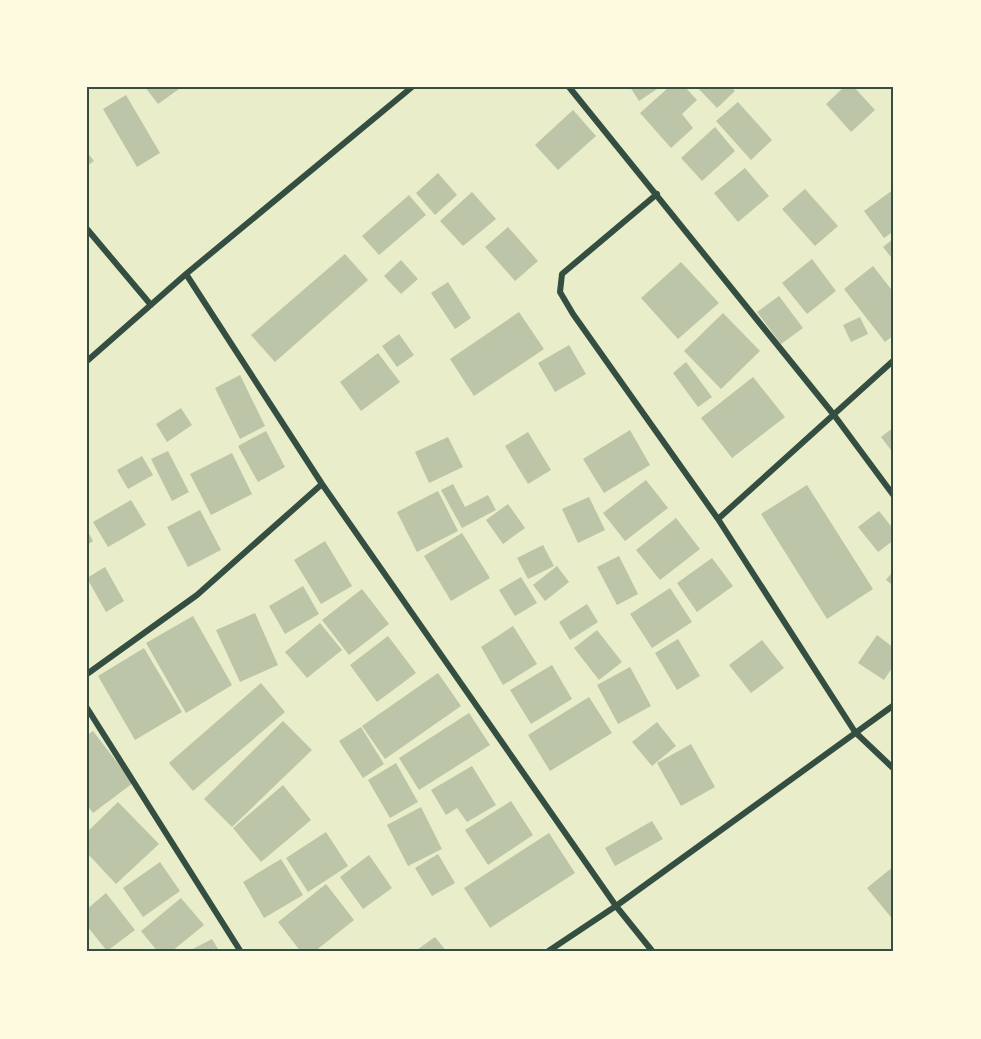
<svg xmlns="http://www.w3.org/2000/svg" width="981" height="1039" viewBox="0 0 981 1039" font-family="'Source Serif 4',serif">
<rect width="100%" height="100%" fill="#e9edc9"/>
<path fill="#bcc5a7" d="M 145,87 L 177,87 L 179,89 L 158,104 Z
M 630,87 L 660,87 L 639,101 Z
M 669,87 L 685,87 L 697,100 L 682,114 L 693,128 L 671,148 L 640,113 Z
M 697,87 L 731,87 L 735,91 L 717,108 Z
M 844,87 L 854,87 L 875,110 L 851,132 L 826,104 Z
M 126,95 L 160,153 L 137,167 L 103,109 Z
M 738,102 L 772,140 L 751,160 L 716,121 Z
M 573,110 L 596,136 L 558,170 L 535,145 Z
M 715,127 L 735,151 L 702,181 L 681,158 Z
M 87,152 L 94,161 L 87,166 Z
M 745,168 L 769,196 L 738,222 L 714,193 Z
M 438,173 L 457,195 L 435,215 L 416,193 Z
M 805,189 L 838,226 L 815,246 L 782,209 Z
M 894,189 L 894,231 L 884,238 L 864,211 Z
M 472,192 L 496,219 L 463,246 L 440,221 Z
M 409,195 L 426,215 L 379,255 L 362,236 Z
M 508,227 L 538,261 L 515,281 L 485,247 Z
M 894,238 L 894,261 L 883,247 Z
M 345,254 L 368,280 L 275,362 L 251,335 Z
M 812,259 L 836,291 L 807,314 L 782,283 Z
M 401,260 L 418,279 L 401,294 L 384,276 Z
M 681,262 L 719,303 L 678,339 L 641,298 Z
M 873,266 L 894,293 L 894,335 L 885,342 L 844,289 Z
M 448,282 L 471,318 L 455,329 L 431,293 Z
M 779,296 L 803,328 L 781,344 L 757,312 Z
M 519,312 L 544,349 L 474,396 L 450,359 Z
M 723,313 L 760,351 L 721,389 L 684,351 Z
M 860,317 L 868,334 L 851,342 L 843,325 Z
M 399,334 L 414,355 L 397,367 L 382,346 Z
M 569,345 L 586,374 L 555,392 L 538,363 Z
M 378,353 L 400,382 L 361,411 L 340,382 Z
M 686,362 L 712,397 L 698,407 L 673,373 Z
M 240,375 L 265,426 L 240,439 L 215,388 Z
M 753,377 L 785,417 L 732,458 L 701,418 Z
M 181,408 L 192,425 L 167,442 L 156,424 Z
M 894,427 L 894,454 L 881,437 Z
M 630,430 L 650,465 L 604,493 L 583,459 Z
M 266,431 L 285,467 L 258,482 L 238,446 Z
M 528,432 L 551,470 L 528,484 L 505,446 Z
M 448,437 L 463,467 L 429,483 L 415,452 Z
M 168,451 L 189,492 L 172,501 L 151,459 Z
M 232,453 L 252,494 L 211,515 L 190,474 Z
M 142,456 L 153,475 L 128,489 L 117,470 Z
M 646,480 L 668,508 L 625,541 L 603,513 Z
M 453,484 L 465,507 L 488,495 L 496,510 L 462,528 L 441,490 Z
M 807,485 L 873,589 L 827,619 L 761,514 Z
M 438,491 L 458,531 L 417,552 L 397,512 Z
M 589,497 L 605,530 L 578,543 L 562,509 Z
M 131,500 L 146,525 L 108,547 L 93,522 Z
M 508,504 L 525,528 L 503,544 L 486,520 Z
M 200,510 L 221,550 L 188,567 L 167,527 Z
M 879,511 L 894,530 L 894,540 L 878,552 L 858,527 Z
M 676,518 L 700,549 L 660,580 L 636,550 Z
M 87,530 L 93,541 L 87,545 Z
M 462,533 L 490,578 L 451,601 L 424,556 Z
M 325,541 L 352,586 L 321,604 L 294,560 Z
M 543,545 L 554,566 L 528,579 L 517,558 Z
M 619,556 L 638,594 L 617,605 L 597,567 Z
M 712,558 L 733,586 L 697,612 L 677,583 Z
M 557,566 L 569,582 L 545,601 L 533,585 Z
M 105,567 L 124,601 L 106,612 L 87,578 Z
M 894,570 L 894,586 L 886,580 Z
M 521,577 L 537,603 L 515,616 L 499,590 Z
M 303,586 L 319,614 L 285,634 L 269,606 Z
M 670,588 L 692,622 L 652,648 L 630,614 Z
M 362,589 L 389,624 L 349,655 L 322,620 Z
M 587,604 L 598,622 L 570,640 L 559,622 Z
M 255,613 L 278,665 L 240,682 L 216,630 Z
M 193,616 L 232,685 L 186,713 L 146,643 Z
M 320,623 L 342,650 L 307,678 L 285,652 Z
M 513,626 L 537,664 L 503,685 L 481,647 Z
M 597,630 L 622,662 L 599,680 L 574,648 Z
M 877,635 L 894,648 L 894,665 L 884,680 L 858,663 Z
M 388,636 L 416,673 L 377,702 L 350,665 Z
M 678,639 L 700,676 L 677,690 L 655,653 Z
M 762,640 L 784,668 L 751,693 L 729,665 Z
M 144,648 L 182,712 L 135,740 L 98,676 Z
M 552,665 L 572,699 L 531,724 L 510,690 Z
M 630,667 L 651,706 L 618,724 L 597,685 Z
M 438,673 L 461,706 L 385,759 L 362,726 Z
M 261,683 L 285,712 L 193,791 L 169,763 Z
M 589,697 L 612,733 L 550,771 L 528,735 Z
M 469,713 L 490,745 L 419,790 L 399,758 Z
M 283,721 L 312,750 L 232,827 L 204,799 Z
M 657,722 L 676,746 L 652,766 L 632,742 Z
M 361,727 L 384,764 L 363,778 L 339,741 Z
M 93,731 L 133,783 L 93,813 L 87,805 L 87,735 Z
M 691,744 L 715,787 L 681,806 L 657,763 Z
M 396,763 L 418,802 L 390,818 L 368,780 Z
M 472,766 L 496,805 L 467,822 L 457,808 L 446,815 L 431,790 Z
M 283,785 L 311,820 L 261,862 L 233,828 Z
M 511,801 L 533,835 L 488,865 L 465,830 Z
M 118,802 L 159,844 L 116,884 L 87,853 L 87,832 Z
M 421,807 L 442,849 L 408,866 L 387,825 Z
M 652,821 L 663,839 L 615,866 L 605,848 Z
M 326,832 L 348,866 L 308,892 L 286,858 Z
M 549,833 L 575,873 L 490,928 L 464,888 Z
M 438,854 L 455,883 L 432,896 L 415,868 Z
M 369,855 L 392,888 L 363,909 L 340,877 Z
M 281,859 L 303,895 L 264,918 L 243,882 Z
M 160,862 L 180,891 L 143,917 L 123,888 Z
M 894,866 L 894,921 L 867,888 Z
M 326,884 L 354,920 L 314,952 L 301,952 L 278,922 Z
M 106,893 L 135,930 L 107,951 L 87,926 L 87,909 Z
M 181,898 L 204,925 L 171,952 L 158,952 L 141,931 Z
M 435,937 L 447,952 L 414,952 Z
M 212,939 L 220,952 L 187,952 Z"/>
<g fill="none" stroke-linecap="round" stroke-linejoin="round">
<path stroke="#344e41" stroke-width="6" d="M 569,87 L 834,415 L 894,496
M 657,194 L 562,274 L 560,292 L 573,314 L 718,519 L 855,732 L 894,769
M 87,229 L 151,305
M 186,274 L 322,484 L 616,906 L 653,952
M 87,361 L 186,274 L 412,87
M 718,519 L 894,360
M 87,674 L 197,595 L 322,484
M 87,708 L 241,952
M 547,952 L 616,906 L 894,705"/>
</g>
<rect width="981" height="1039" fill="none" stroke="#fefae0" stroke-width="177"/>
<rect x="88" y="88" width="804" height="862" fill="none" stroke="#344e41" stroke-width="2"/>
</svg>
